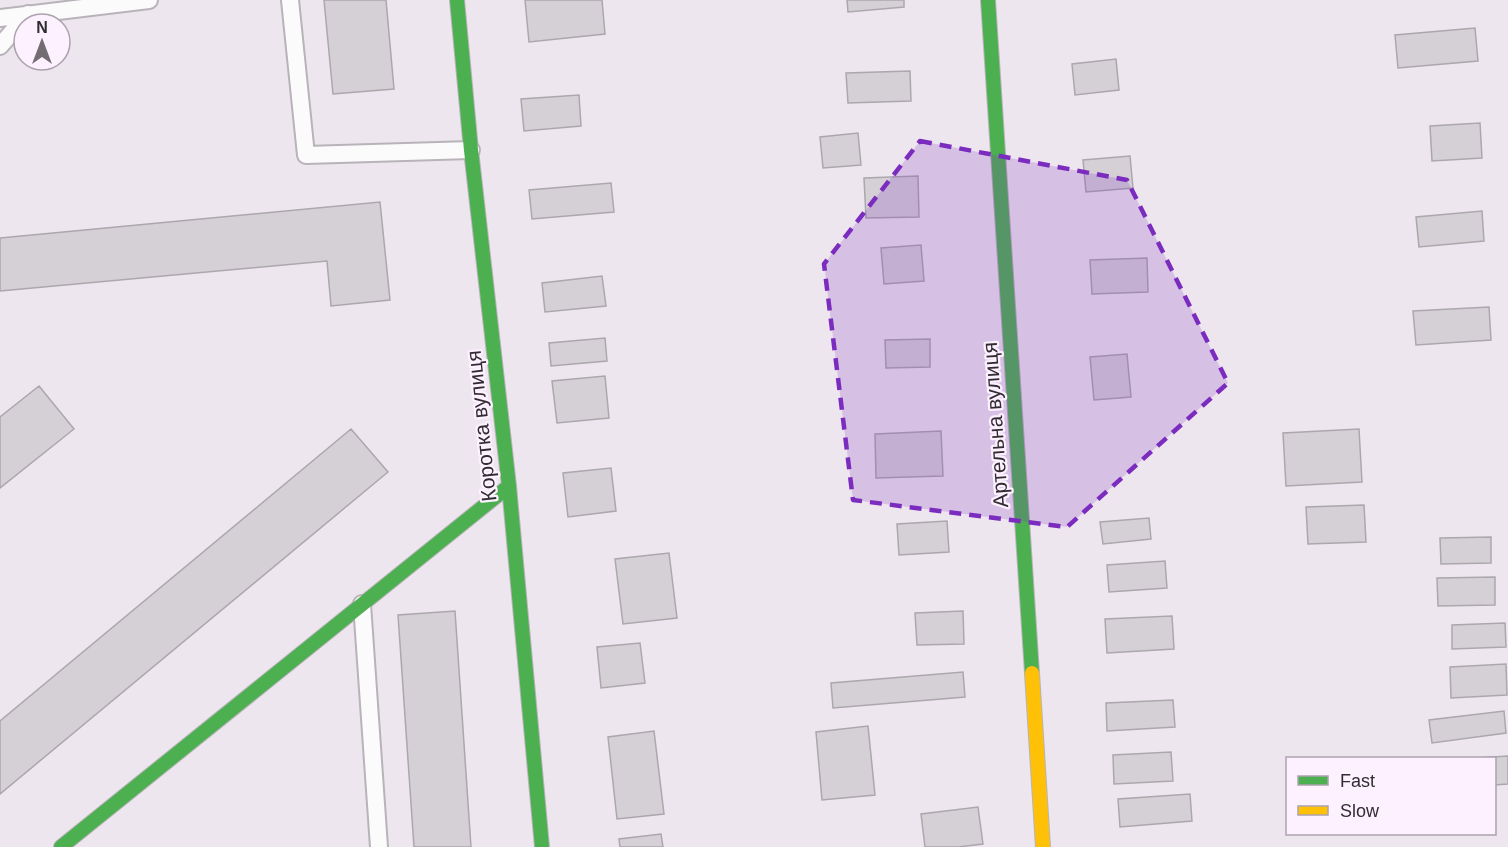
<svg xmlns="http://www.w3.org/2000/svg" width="1508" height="847" viewBox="0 0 1508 847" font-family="Helvetica,sans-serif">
<rect width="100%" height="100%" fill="#ede6ee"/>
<path fill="#d5d0d6" stroke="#aca7ad" stroke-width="1.5" d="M 324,0 L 386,0 L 394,89 L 333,94 Z
M 525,0 L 602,0 L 605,34 L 529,42 Z
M 847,0 L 904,0 L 904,7 L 848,12 Z
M 1475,28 L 1478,61 L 1398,68 L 1395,35 Z
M 1116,59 L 1119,90 L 1075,95 L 1072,64 Z
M 910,71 L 911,101 L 848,103 L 846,73 Z
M 579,95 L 581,126 L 524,131 L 521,99 Z
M 1480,123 L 1482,158 L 1432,161 L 1430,126 Z
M 858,133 L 861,165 L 823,168 L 820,137 Z
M 1130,156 L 1133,188 L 1086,192 L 1083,160 Z
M 918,176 L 919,217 L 866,218 L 864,178 Z
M 611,183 L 614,212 L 532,219 L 529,190 Z
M 380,202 L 390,300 L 331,306 L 327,261 L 0,291 L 0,238 Z
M 1482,211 L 1484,241 L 1419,247 L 1416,217 Z
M 921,245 L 924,281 L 884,284 L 881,248 Z
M 1147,258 L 1148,292 L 1092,294 L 1090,260 Z
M 602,276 L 606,306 L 545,312 L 542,283 Z
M 1489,307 L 1491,340 L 1416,345 L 1413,311 Z
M 605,338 L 607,361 L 551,366 L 549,343 Z
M 930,339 L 930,367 L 886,368 L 885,340 Z
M 1127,354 L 1131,397 L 1094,400 L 1090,357 Z
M 605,376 L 609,418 L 557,423 L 552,381 Z
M 39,386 L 74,429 L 0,488 L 0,417 Z
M 351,429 L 388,472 L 0,794 L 0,721 Z
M 1359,429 L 1362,482 L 1286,486 L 1283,433 Z
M 941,431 L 943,476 L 876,478 L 875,434 Z
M 611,468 L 616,511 L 568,517 L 563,473 Z
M 1364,505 L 1366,542 L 1308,544 L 1306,507 Z
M 1149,518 L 1151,539 L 1103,544 L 1100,522 Z
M 947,521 L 949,552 L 899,555 L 897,524 Z
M 1491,537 L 1491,563 L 1441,564 L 1440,538 Z
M 669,553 L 677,618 L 623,624 L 615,559 Z
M 1165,561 L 1167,588 L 1109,592 L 1107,565 Z
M 1495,577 L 1495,605 L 1438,606 L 1437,578 Z
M 455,611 L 471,847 L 414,847 L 398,615 Z
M 963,611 L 964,644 L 917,645 L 915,613 Z
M 1172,616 L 1174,649 L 1107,653 L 1105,619 Z
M 1505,623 L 1506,647 L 1452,649 L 1452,625 Z
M 640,643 L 645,683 L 601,688 L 597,647 Z
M 1506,664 L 1507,695 L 1451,698 L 1450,667 Z
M 963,672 L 965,697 L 833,708 L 831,683 Z
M 1173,700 L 1175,727 L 1107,731 L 1106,703 Z
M 1504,711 L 1506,733 L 1432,743 L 1429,720 Z
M 868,726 L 875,795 L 822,800 L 816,732 Z
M 654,731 L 664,814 L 617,819 L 608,737 Z
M 1171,752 L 1173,781 L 1114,784 L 1113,755 Z
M 1508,756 L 1508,784 L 1494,785 L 1494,758 L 1478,758 Z
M 1190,794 L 1192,821 L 1120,827 L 1118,799 Z
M 978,807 L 983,844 L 958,847 L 925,847 L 921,814 Z
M 661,834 L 663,847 L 620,847 L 619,839 Z"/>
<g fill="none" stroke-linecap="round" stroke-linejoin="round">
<defs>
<path id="lane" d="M 290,0 L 306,155 L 471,150
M 0,18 L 149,0
M 0,46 L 28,14
M 362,604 L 379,847"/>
<path id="fast" d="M 457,0 L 471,150 L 509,486 L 542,847
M 988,0 L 1032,673
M 61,847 L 509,486"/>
<path id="slow" d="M 1032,673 L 1043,847"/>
</defs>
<use href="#lane" stroke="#b8b3b9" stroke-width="20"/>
<use href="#fast" stroke="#b8b3b9" stroke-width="16"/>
<use href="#slow" stroke="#b8b3b9" stroke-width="16"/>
<use href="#lane" stroke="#fcfbfc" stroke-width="16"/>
<use href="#fast" stroke="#4caf50" stroke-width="14"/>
<use href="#slow" stroke="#ffc107" stroke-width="14"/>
</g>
<path fill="#7b2cbf" fill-opacity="0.2" stroke="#7b2cbf" stroke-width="4.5" stroke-dasharray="12 8" stroke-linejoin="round" d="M 920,141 L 1127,180 L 1228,383 L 1067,527 L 853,500 L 824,264 Z"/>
<g text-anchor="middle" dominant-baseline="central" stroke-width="4.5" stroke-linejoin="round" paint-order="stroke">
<g font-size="21" fill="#312c31" stroke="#fdf0ff">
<text transform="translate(995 425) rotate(-94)">Артельна вулиця</text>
<text transform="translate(481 426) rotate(-96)">Коротка вулиця</text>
</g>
</g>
<rect x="1286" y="757" width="210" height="78" fill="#fdf0ff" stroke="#aba2ad" stroke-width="1.5"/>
<rect x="1298" y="776" width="30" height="9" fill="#4caf50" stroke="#aba2ad" stroke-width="1.5"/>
<text x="1340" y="787" font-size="18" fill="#312c31">Fast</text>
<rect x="1298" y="806" width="30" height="9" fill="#ffc107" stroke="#aba2ad" stroke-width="1.5"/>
<text x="1340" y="817" font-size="18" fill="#312c31">Slow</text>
<g transform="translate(42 42)"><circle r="28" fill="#fdf0ff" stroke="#aba2ad" stroke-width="1.5"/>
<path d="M0-4.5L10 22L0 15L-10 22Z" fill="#736d73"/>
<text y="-9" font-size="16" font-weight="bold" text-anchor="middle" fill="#312c31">N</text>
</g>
</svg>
